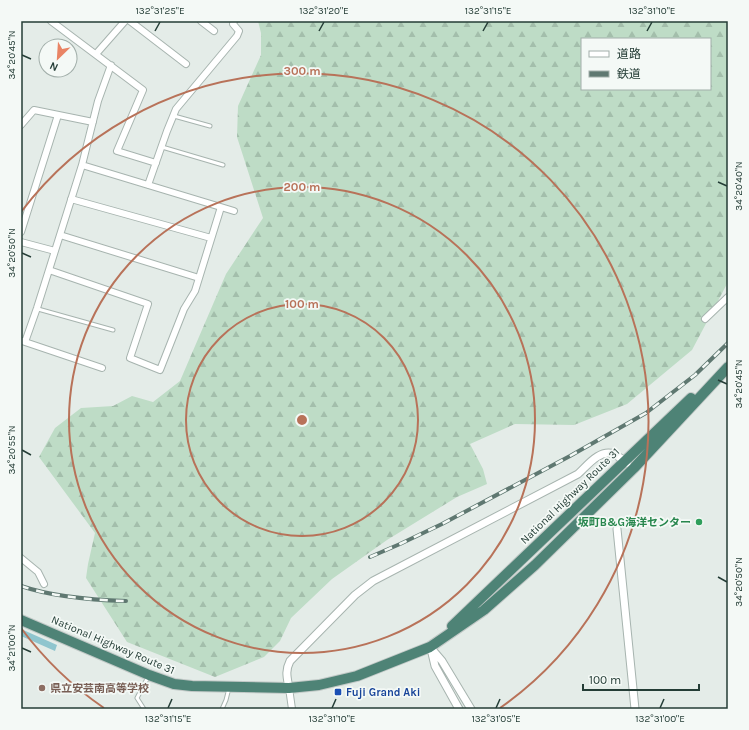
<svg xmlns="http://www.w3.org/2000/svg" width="749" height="730" viewBox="0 0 749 730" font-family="Karla,'Noto Sans JP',sans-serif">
<defs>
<pattern id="forest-firs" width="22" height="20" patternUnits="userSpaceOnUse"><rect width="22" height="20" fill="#bedcc6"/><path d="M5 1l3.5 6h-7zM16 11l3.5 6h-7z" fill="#a3beab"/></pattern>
</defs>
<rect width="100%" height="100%" fill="#e4ece8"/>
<path fill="url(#forest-firs)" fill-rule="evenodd" d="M 258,21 L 728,21 L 728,282 L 692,350 L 627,404 L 574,425 L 515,424 L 470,444 L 483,469 L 487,484 L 457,497 L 387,540 L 332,579 L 291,618 L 280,641 L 264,657 L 215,677 L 127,642 L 86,578 L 88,564 L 95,533 L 39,457 L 55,428 L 81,408 L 113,406 L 132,396 L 153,402 L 180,381 L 226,274 L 263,218 L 237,137 L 238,106 L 261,55 L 261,33 ZM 582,39 L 710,39 L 710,89 L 582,89 Z"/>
<path fill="#8fc5ce" d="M 21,629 L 57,645 L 55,651 L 21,636 Z"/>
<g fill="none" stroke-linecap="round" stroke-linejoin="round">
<defs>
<path id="service" d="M 174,116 L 210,126
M 162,147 L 223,165
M 38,309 L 113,330
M 144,709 L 137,698 L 148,677
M 222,709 L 226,700 L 229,688"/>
<path id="minor" d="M 51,21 L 143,90 L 117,151 L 156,163
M 130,21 L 186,64
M 201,21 L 214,31
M 96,54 L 125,21
M 21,125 L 34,110 L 93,122
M 82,165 L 234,211
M 148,185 L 167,131 L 176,109 L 237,36 L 239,31 L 233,24 L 234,21
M 71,199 L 211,238
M 21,232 L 58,115
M 60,235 L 199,278
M 21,242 L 55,251
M 49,270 L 148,304 L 130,358 L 160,370 L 184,309 L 195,291 L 221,207
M 705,319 L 728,297
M 22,341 L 102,368
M 25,342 L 37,308 L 82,165 L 98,101 L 111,65
M 21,558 L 38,572 L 44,584
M 289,688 L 292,709"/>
<path id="tertiary" d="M 617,529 L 635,709
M 430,647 L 442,661 L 471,709
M 431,649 L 435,666 L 459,709
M 289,688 C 287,677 285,671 290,661 L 355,595 L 373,581 L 578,474 C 587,466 599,449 614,454 C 618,456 623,460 627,463"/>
<path id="trunk" d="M 21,620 L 149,675 L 174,684 L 192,686 L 289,688 L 319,685 L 357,676 L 430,647 L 484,610 L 535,565 L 634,468 L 728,367
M 452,626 L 691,398"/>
</defs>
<use href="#service" stroke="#a7b4af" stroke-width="5"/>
<use href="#minor" stroke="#a7b4af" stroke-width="8"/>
<use href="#tertiary" stroke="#a7b4af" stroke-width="9"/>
<use href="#trunk" stroke="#c2c9c7" stroke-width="12"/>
<use href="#service" stroke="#fff" stroke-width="3"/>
<use href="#minor" stroke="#fff" stroke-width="6"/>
<use href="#tertiary" stroke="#fff" stroke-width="7"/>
<use href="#trunk" stroke="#4e8376" stroke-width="10"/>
<defs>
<path id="rail" d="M 370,557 L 400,544 L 442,524 L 570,456 L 646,413 L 695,375 L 728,343
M 21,586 C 53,597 93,600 126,601"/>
</defs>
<use href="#rail" stroke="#5f7871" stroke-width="4"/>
<use href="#rail" stroke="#f4f9f6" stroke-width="2.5" stroke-dasharray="8" stroke-linecap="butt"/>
</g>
<path fill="none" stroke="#243d36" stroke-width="1.5" d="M 155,31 L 160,22M 319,31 L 324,22M 483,31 L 488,22M 647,31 L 652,22M 22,55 L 31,59M 718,182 L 727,186M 22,253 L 31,257M 718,380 L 727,384M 22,450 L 31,455M 718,577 L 727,582M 22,648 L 31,652M 168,708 L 172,699M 332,708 L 336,699M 496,708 L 500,699M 660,708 L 664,699"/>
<g fill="none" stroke="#b87259" stroke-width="2">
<circle cx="302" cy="420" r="116"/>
<circle cx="302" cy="420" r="233"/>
<path d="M104 708A349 349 0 0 1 21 628M21 212A349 349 0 1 1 500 708"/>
</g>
<circle fill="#2e9e5b" stroke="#f4f9f6" stroke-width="1.5" cx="699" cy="522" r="4"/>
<circle fill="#8d6e63" stroke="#f4f9f6" stroke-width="1.5" cx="42" cy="688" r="4"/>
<rect fill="#1a4fb4" stroke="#f4f9f6" stroke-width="1.5" x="334" y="688" width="8" height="8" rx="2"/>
<g text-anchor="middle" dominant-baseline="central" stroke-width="3.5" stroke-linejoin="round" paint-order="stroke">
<g font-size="11" fill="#243d36" stroke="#f4f9f6">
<text transform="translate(570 496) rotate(-44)">National Highway Route 31</text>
<text transform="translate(113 645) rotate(23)">National Highway Route 31</text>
</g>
<g font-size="11" font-weight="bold" fill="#27864d" stroke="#f4f9f6" text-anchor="end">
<text x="691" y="522">坂町B&amp;G海洋センター</text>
</g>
<g font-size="11" font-weight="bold" fill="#785e54" stroke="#f4f9f6" text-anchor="start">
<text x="50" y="688">県立安芸南高等学校</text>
</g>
<g font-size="11" font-weight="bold" fill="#164399" stroke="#f4f9f6" text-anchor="start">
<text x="346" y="692">Fuji Grand Aki</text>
</g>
</g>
<circle cx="302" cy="420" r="6" fill="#b87259" stroke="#f4f9f6" stroke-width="2"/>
<g font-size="12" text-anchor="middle" font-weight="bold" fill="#b87259" stroke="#f4f9f6" stroke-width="3.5" stroke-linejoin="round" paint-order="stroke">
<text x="302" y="75">300 m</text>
<text x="302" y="191">200 m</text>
<text x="302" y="308">100 m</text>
</g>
<rect width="749" height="730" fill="none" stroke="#f4f9f6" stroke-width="44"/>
<rect x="581" y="38" width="130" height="52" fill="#f4f9f6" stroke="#a1aea9"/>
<rect x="589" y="51" width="20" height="6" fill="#ffffff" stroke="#a1aea9"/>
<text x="617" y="58" font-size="12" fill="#243d36">道路</text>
<rect x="589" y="71" width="20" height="6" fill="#5f7871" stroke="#a1aea9"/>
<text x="617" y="78" font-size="12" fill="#243d36">鉄道</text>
<g transform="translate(58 58) rotate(205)"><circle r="19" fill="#f4f9f6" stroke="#a1aea9"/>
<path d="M0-3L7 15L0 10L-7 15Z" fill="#e98465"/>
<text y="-6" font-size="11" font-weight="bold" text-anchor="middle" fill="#243d36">N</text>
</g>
<path d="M583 684v6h116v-6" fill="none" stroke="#243d36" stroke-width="2"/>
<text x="589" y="684" font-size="12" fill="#243d36" stroke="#f4f9f6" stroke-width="3" paint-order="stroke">100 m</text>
<rect x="22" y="22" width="705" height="686" fill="none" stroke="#243d36" stroke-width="1.5"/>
<g font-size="10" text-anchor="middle" fill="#243d36">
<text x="160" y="14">132°31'25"E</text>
<text x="324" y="14">132°31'20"E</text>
<text x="488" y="14">132°31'15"E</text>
<text x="652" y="14">132°31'10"E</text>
<text transform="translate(11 55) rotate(-90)" y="4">34°20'45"N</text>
<text transform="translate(738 186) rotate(-90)" y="4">34°20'40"N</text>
<text transform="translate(11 253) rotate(-90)" y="4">34°20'50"N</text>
<text transform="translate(738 384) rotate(-90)" y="4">34°20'45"N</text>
<text transform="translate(11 450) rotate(-90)" y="4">34°20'55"N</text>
<text transform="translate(738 582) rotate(-90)" y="4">34°20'50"N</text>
<text transform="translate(11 648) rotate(-90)" y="4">34°21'00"N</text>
<text x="168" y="722">132°31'15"E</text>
<text x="332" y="722">132°31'10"E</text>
<text x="496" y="722">132°31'05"E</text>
<text x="660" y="722">132°31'00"E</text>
</g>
</svg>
